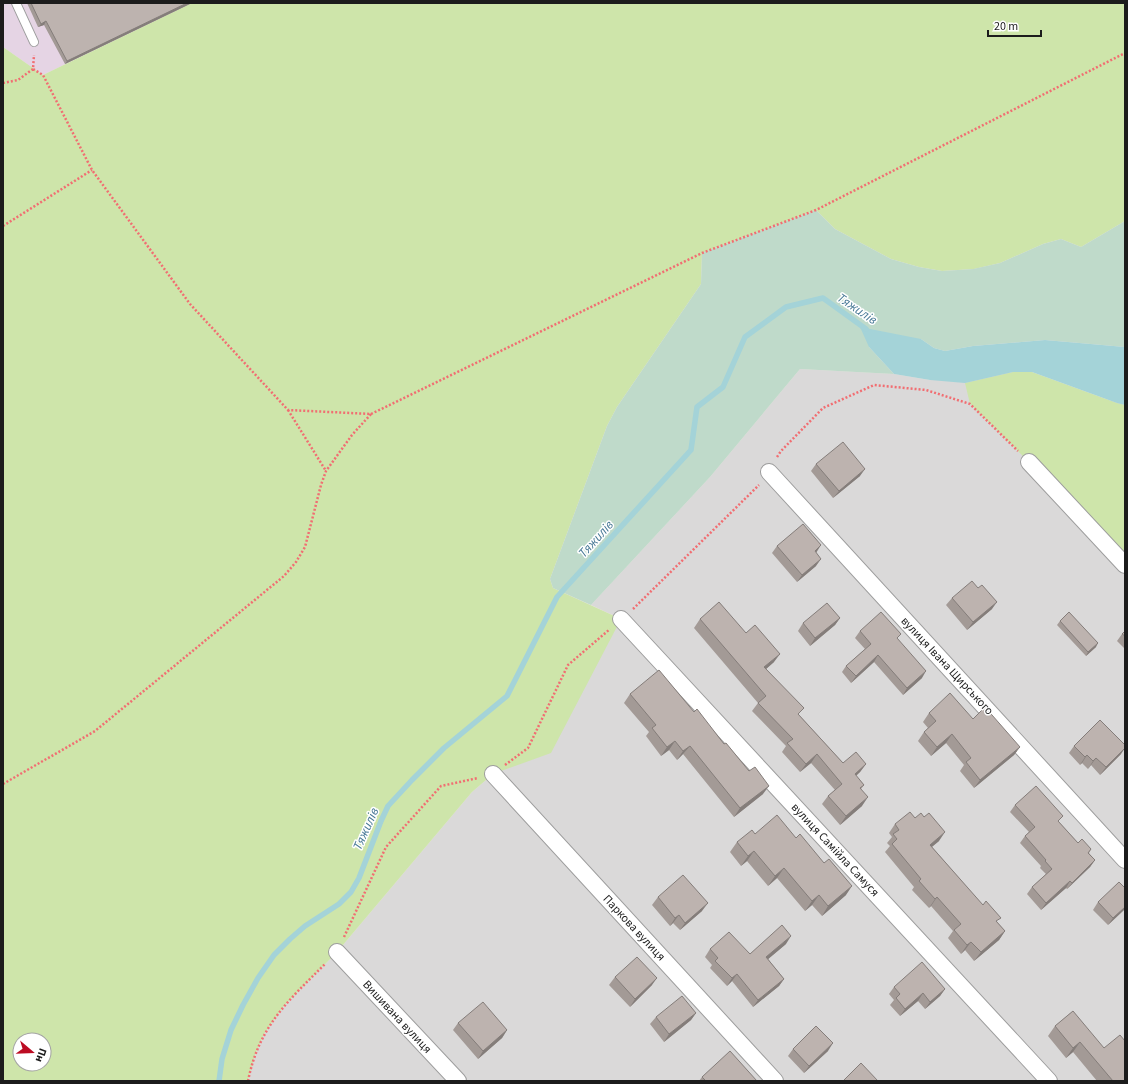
<svg xmlns="http://www.w3.org/2000/svg" width="1128" height="1084" viewBox="0 0 1128 1084" font-family="'Source Sans 3',sans-serif">
<rect width="100%" height="100%" fill="#ede8e2"/>
<path fill="#dad9d9" d="M 800,369 L 894,374 L 930,380 L 1013,372 L 1125,405 L 1125,1081 L 248,1081 L 255,1055 L 264,1034 L 284,1006 L 337,952 L 472,792 L 493,774 L 621,619 L 591,605 L 710,477 Z"/>
<path fill="#e5d4e4" d="M 3,3 L 192,3 L 43,75 L 3,47 Z"/>
<path fill="#cee5aa" fill-rule="evenodd" d="M 192,3 L 1125,3 L 1125,221 L 1081,247 L 1061,239 L 1043,244 L 1000,263 L 974,269 L 942,271 L 919,267 L 891,259 L 835,229 L 816,210 L 702,253 L 701,284 L 617,407 L 607,426 L 550,579 L 553,588 L 621,619 L 551,753 L 493,774 L 472,792 L 337,952 L 284,1006 L 264,1034 L 255,1055 L 248,1081 L 3,1081 L 3,47 L 43,75 ZM 20,1040 L 44,1040 L 44,1064 L 20,1064 Z
M 1013,372 L 1032,372 L 1117,403 L 1125,405 L 1125,565 L 1029,462 L 970,404 L 965,383 Z"/>
<path fill="#bfdaca" d="M 816,210 L 835,229 L 891,259 L 919,267 L 942,271 L 973,269 L 1000,263 L 1043,244 L 1061,239 L 1081,247 L 1125,221 L 1125,347 L 1045,340 L 973,346 L 945,351 L 934,348 L 921,339 L 869,347 L 894,374 L 800,369 L 710,477 L 591,605 L 553,588 L 550,579 L 607,426 L 617,407 L 701,284 L 702,253 Z"/>
<path fill="#a4d3d8" d="M 860,327 L 921,339 L 934,348 L 945,351 L 973,346 L 1045,340 L 1125,347 L 1125,405 L 1117,403 L 1032,372 L 1013,372 L 965,383 L 930,380 L 894,374 L 869,347 Z"/>
<g fill="none" stroke-linecap="round" stroke-linejoin="round">
<path stroke="#a4d3d8" stroke-width="5.5" d="M 219,1081 L 222,1059 L 231,1030 L 243,1005 L 258,978 L 274,955 L 290,939 L 305,926 L 339,904 L 351,892 L 359,878 L 381,821 L 388,806 L 412,780 L 444,748 L 507,696 L 557,597 L 691,450 L 697,407 L 723,387 L 745,337 L 786,307 L 823,298 L 866,329"/>
<defs>
<path id="service" d="M 16,3 L 34,42"/>
<path id="minor" d="M 1029,462 L 1125,565
M 769,472 L 1125,860
M 621,619 L 1049,1081
M 493,774 L 775,1081
M 337,952 L 458,1081"/>
</defs>
<use href="#service" stroke="#9d9d9d" stroke-width="10"/>
<use href="#minor" stroke="#9d9d9d" stroke-width="18"/>
<path stroke="#f16e72" stroke-width="2.5" stroke-dasharray="2 2" stroke-linecap="butt" d="M 3,83 L 18,80 L 33,69
M 3,226 L 92,170
M 288,410 L 326,471
M 371,414 L 702,253 L 816,210 L 1125,53
M 777,457 L 781,451 L 823,408 L 874,385 L 926,390 L 970,404 L 1018,451
M 633,609 L 759,485
M 505,765 L 528,748 L 568,665 L 610,629
M 3,784 L 95,731 L 284,576 L 296,562 L 305,547 L 321,485 L 326,471 L 352,435 L 371,414 L 288,410 L 190,304 L 92,170 L 43,75 L 33,69 L 34,55
M 344,937 L 386,847 L 441,786 L 478,778
M 248,1081 C 259,1026 288,1001 325,964"/>
<use href="#service" stroke="#fff" stroke-width="8"/>
<use href="#minor" stroke="#fff" stroke-width="16"/>
</g>
<path fill="#a39a96" d="M 27,3 L 192,3 L 65,64 L 44,25 L 38,27 Z
M 816,464 L 860,476 L 833,498 L 811,471 Z
M 777,546 L 816,553 L 816,566 L 797,582 L 772,553 Z
M 952,598 L 992,609 L 967,630 L 946,605 Z
M 840,618 L 835,625 L 810,646 L 798,631 L 803,623 Z
M 700,619 L 746,633 L 774,662 L 766,669 L 799,715 L 843,763 L 866,764 L 860,772 L 856,776 L 864,785 L 861,789 L 862,806 L 840,825 L 822,804 L 828,796 L 835,790 L 811,763 L 800,772 L 782,752 L 786,746 L 752,711 L 758,703 L 694,628 Z
M 1060,621 L 1096,647 L 1086,656 L 1057,625 Z
M 860,631 L 898,639 L 922,678 L 903,695 L 874,662 L 851,683 L 842,672 L 846,666 L 865,649 L 855,638 Z
M 1125,631 L 1125,649 L 1117,641 L 1122,634 Z
M 630,694 L 763,794 L 734,817 L 683,754 L 677,760 L 669,750 L 661,756 L 646,736 L 649,732 L 624,703 Z
M 929,713 L 973,719 L 1020,747 L 1014,755 L 974,788 L 960,771 L 964,765 L 946,743 L 931,756 L 918,741 L 924,732 L 928,728 L 923,722 Z
M 1074,746 L 1121,754 L 1100,775 L 1091,765 L 1088,769 L 1082,763 L 1080,765 L 1069,753 Z
M 1015,805 L 1059,822 L 1078,843 L 1091,849 L 1089,853 L 1095,860 L 1090,867 L 1067,889 L 1066,888 L 1041,910 L 1027,894 L 1032,887 L 1046,874 L 1040,868 L 1041,866 L 1020,843 L 1025,836 L 1029,832 L 1010,812 Z
M 915,818 L 939,841 L 932,847 L 1005,931 L 999,940 L 974,961 L 965,950 L 961,954 L 948,938 L 953,931 L 931,906 L 929,908 L 912,890 L 914,887 L 885,852 L 890,846 L 887,843 L 892,837 L 889,833 L 895,824 Z
M 755,834 L 846,895 L 822,916 L 812,905 L 805,911 L 777,878 L 768,886 L 747,861 L 741,866 L 730,852 L 737,842 Z
M 658,897 L 702,911 L 680,930 L 673,923 L 670,926 L 652,905 Z
M 1098,902 L 1125,909 L 1108,925 L 1093,910 Z
M 786,944 L 768,959 L 784,979 L 779,986 L 753,1007 L 732,981 L 727,986 L 710,968 L 712,965 L 705,957 L 710,949 L 750,954 Z
M 615,977 L 652,985 L 630,1007 L 609,985 Z
M 894,987 L 945,989 L 940,996 L 925,1009 L 918,1001 L 900,1016 L 890,1005 L 894,1000 L 889,994 Z
M 1073,1011 L 1125,1081 L 1097,1081 L 1073,1052 L 1066,1058 L 1048,1036 L 1055,1026 Z
M 696,1013 L 691,1020 L 664,1042 L 650,1024 L 656,1017 Z
M 458,1023 L 507,1030 L 502,1038 L 478,1059 L 453,1030 Z
M 793,1049 L 828,1051 L 804,1073 L 788,1056 Z
M 702,1077 L 757,1081 L 699,1081 Z"/>
<path fill="#847d7a" d="M 187,3 L 192,3 L 65,64 L 67,61 Z
M 46,21 L 44,25 L 38,27 L 41,24 Z
M 865,469 L 860,476 L 833,498 L 839,491 Z
M 821,545 L 816,553 L 815,551 Z
M 821,559 L 816,566 L 797,582 L 802,575 Z
M 997,602 L 992,609 L 967,630 L 973,622 Z
M 840,618 L 835,625 L 810,646 L 815,638 Z
M 1098,643 L 1096,647 L 1086,656 L 1088,652 Z
M 780,654 L 774,662 L 758,676 L 764,667 Z
M 878,655 L 874,662 L 851,683 L 856,676 Z
M 926,671 L 922,678 L 903,695 L 907,688 Z
M 952,734 L 946,743 L 931,756 L 937,747 Z
M 675,741 L 669,750 L 661,756 L 667,747 Z
M 690,746 L 683,754 L 677,760 L 683,751 Z
M 1020,747 L 1014,755 L 974,788 L 980,780 Z
M 1125,748 L 1121,754 L 1100,775 L 1106,767 Z
M 817,754 L 811,763 L 800,772 L 806,764 Z
M 1087,755 L 1082,763 L 1080,765 L 1085,757 Z
M 1096,758 L 1091,765 L 1088,769 L 1093,761 Z
M 866,764 L 860,772 L 849,782 L 855,774 Z
M 769,786 L 763,794 L 734,817 L 740,808 Z
M 868,797 L 862,806 L 840,825 L 846,816 Z
M 945,832 L 939,841 L 924,853 L 930,845 Z
M 754,851 L 747,861 L 741,866 L 748,856 Z
M 1095,860 L 1090,867 L 1067,889 L 1072,883 Z
M 784,868 L 777,878 L 768,886 L 775,876 Z
M 1070,881 L 1066,888 L 1041,910 L 1046,903 Z
M 852,886 L 846,895 L 822,916 L 828,906 Z
M 819,895 L 812,905 L 805,911 L 812,901 Z
M 937,897 L 931,906 L 929,908 L 935,899 Z
M 708,903 L 702,911 L 680,930 L 685,923 Z
M 1125,907 L 1125,909 L 1108,925 L 1113,918 Z
M 679,915 L 673,923 L 670,926 L 675,918 Z
M 1005,931 L 999,940 L 974,961 L 981,952 Z
M 791,936 L 786,944 L 761,965 L 766,957 Z
M 971,942 L 965,950 L 961,954 L 967,945 Z
M 737,974 L 732,981 L 727,986 L 732,978 Z
M 657,978 L 652,985 L 630,1007 L 635,999 Z
M 784,979 L 779,986 L 753,1007 L 758,1000 Z
M 945,989 L 940,996 L 925,1009 L 930,1002 Z
M 923,993 L 918,1001 L 900,1016 L 905,1009 Z
M 696,1013 L 691,1020 L 664,1042 L 669,1034 Z
M 507,1030 L 502,1038 L 478,1059 L 483,1051 Z
M 1080,1042 L 1073,1052 L 1066,1058 L 1073,1048 Z
M 833,1043 L 828,1051 L 804,1073 L 809,1066 Z"/>
<path fill="#bdb3af" stroke="#847d7a" d="M 31,3 L 187,3 L 67,61 L 46,21 L 41,24 Z
M 843,442 L 865,469 L 839,491 L 816,464 Z
M 803,524 L 821,545 L 815,551 L 821,559 L 802,575 L 777,546 Z
M 972,581 L 978,588 L 982,585 L 997,602 L 973,622 L 952,598 Z
M 719,602 L 746,633 L 755,625 L 780,654 L 764,667 L 804,708 L 798,714 L 843,763 L 856,752 L 866,764 L 855,774 L 864,785 L 860,788 L 868,797 L 846,816 L 828,796 L 842,784 L 817,754 L 806,764 L 787,743 L 793,739 L 758,703 L 766,696 L 700,619 Z
M 827,603 L 840,618 L 815,638 L 803,623 Z
M 881,612 L 901,634 L 897,638 L 926,671 L 907,688 L 878,655 L 856,676 L 846,666 L 871,644 L 860,631 Z
M 1069,612 L 1098,643 L 1088,652 L 1060,621 Z
M 1125,631 L 1125,636 L 1122,634 Z
M 659,670 L 694,712 L 697,709 L 724,744 L 726,743 L 749,771 L 755,767 L 769,786 L 740,808 L 690,746 L 683,751 L 675,741 L 667,747 L 652,728 L 656,725 L 630,694 Z
M 950,693 L 973,719 L 985,707 L 1020,747 L 980,780 L 966,762 L 971,758 L 952,734 L 937,747 L 924,732 L 936,721 L 929,713 Z
M 1100,720 L 1125,745 L 1125,748 L 1106,767 L 1096,758 L 1093,761 L 1087,755 L 1085,757 L 1074,746 Z
M 1036,786 L 1063,816 L 1058,821 L 1078,843 L 1082,839 L 1091,849 L 1088,853 L 1095,860 L 1072,883 L 1070,881 L 1046,903 L 1032,887 L 1052,869 L 1045,861 L 1046,860 L 1025,836 L 1035,827 L 1015,805 Z
M 910,812 L 915,818 L 921,813 L 924,817 L 929,813 L 945,832 L 930,845 L 983,905 L 986,901 L 1001,918 L 996,921 L 1005,931 L 981,952 L 971,942 L 967,945 L 954,930 L 961,924 L 937,897 L 935,899 L 919,881 L 921,879 L 892,844 L 897,839 L 893,834 L 899,830 L 895,824 Z
M 777,815 L 796,838 L 800,834 L 824,863 L 829,859 L 852,886 L 828,906 L 819,895 L 812,901 L 784,868 L 775,876 L 754,851 L 748,856 L 737,842 L 752,830 L 755,834 Z
M 683,875 L 708,903 L 685,923 L 679,915 L 675,918 L 658,897 Z
M 1119,882 L 1125,888 L 1125,907 L 1113,918 L 1098,902 Z
M 782,925 L 791,936 L 766,957 L 784,979 L 758,1000 L 737,974 L 732,978 L 715,961 L 718,958 L 710,949 L 729,932 L 750,954 Z
M 637,957 L 657,978 L 635,999 L 615,977 Z
M 922,962 L 945,989 L 930,1002 L 923,993 L 905,1009 L 896,998 L 900,994 L 894,987 Z
M 682,996 L 696,1013 L 669,1034 L 656,1017 Z
M 483,1002 L 507,1030 L 483,1051 L 458,1023 Z
M 1073,1011 L 1104,1048 L 1120,1035 L 1125,1041 L 1125,1081 L 1113,1081 L 1080,1042 L 1073,1048 L 1055,1026 Z
M 816,1026 L 833,1043 L 809,1066 L 793,1049 Z
M 730,1051 L 757,1081 L 706,1081 L 702,1077 Z
M 861,1063 L 878,1081 L 843,1081 Z"/>
<g text-anchor="middle" dominant-baseline="central" stroke-width="3" stroke-linejoin="round" paint-order="stroke">
<g font-size="12" fill="#1c1c1c" stroke="#fff">
<text transform="translate(947 666) rotate(47)">вулиця Івана Щирського</text>
<text transform="translate(835 850) rotate(47)">вулиця Самійла Самуся</text>
<text transform="translate(634 928) rotate(47)">Паркова вулиця</text>
<text transform="translate(397 1017) rotate(47)">Вишивана вулиця</text>
</g>
<g font-size="13" font-style="italic" fill="#487996" stroke="#fff">
<text transform="translate(857 309) rotate(34)">Тяжилів</text>
<text transform="translate(596 539) rotate(-48)">Тяжилів</text>
<text transform="translate(366 829) rotate(-66)">Тяжилів</text>
</g>
</g>
<rect width="1128" height="1084" fill="none" stroke="#1c1c1c" stroke-width="8"/>
<g transform="translate(32 1052) rotate(109)"><circle r="19" fill="#ffffff" stroke="#a4a4a4"/>
<path d="M0-3L7 15L0 10L-7 15Z" fill="#bc0b22"/>
<text y="-6" font-size="11" font-weight="bold" text-anchor="middle" fill="#1c1c1c">Пн</text>
</g>
<path d="M988 30v6h53v-6" fill="none" stroke="#1c1c1c" stroke-width="2"/>
<text x="994" y="30" font-size="12" fill="#1c1c1c" stroke="#ffffff" stroke-width="3" paint-order="stroke">20 m</text>
</svg>
